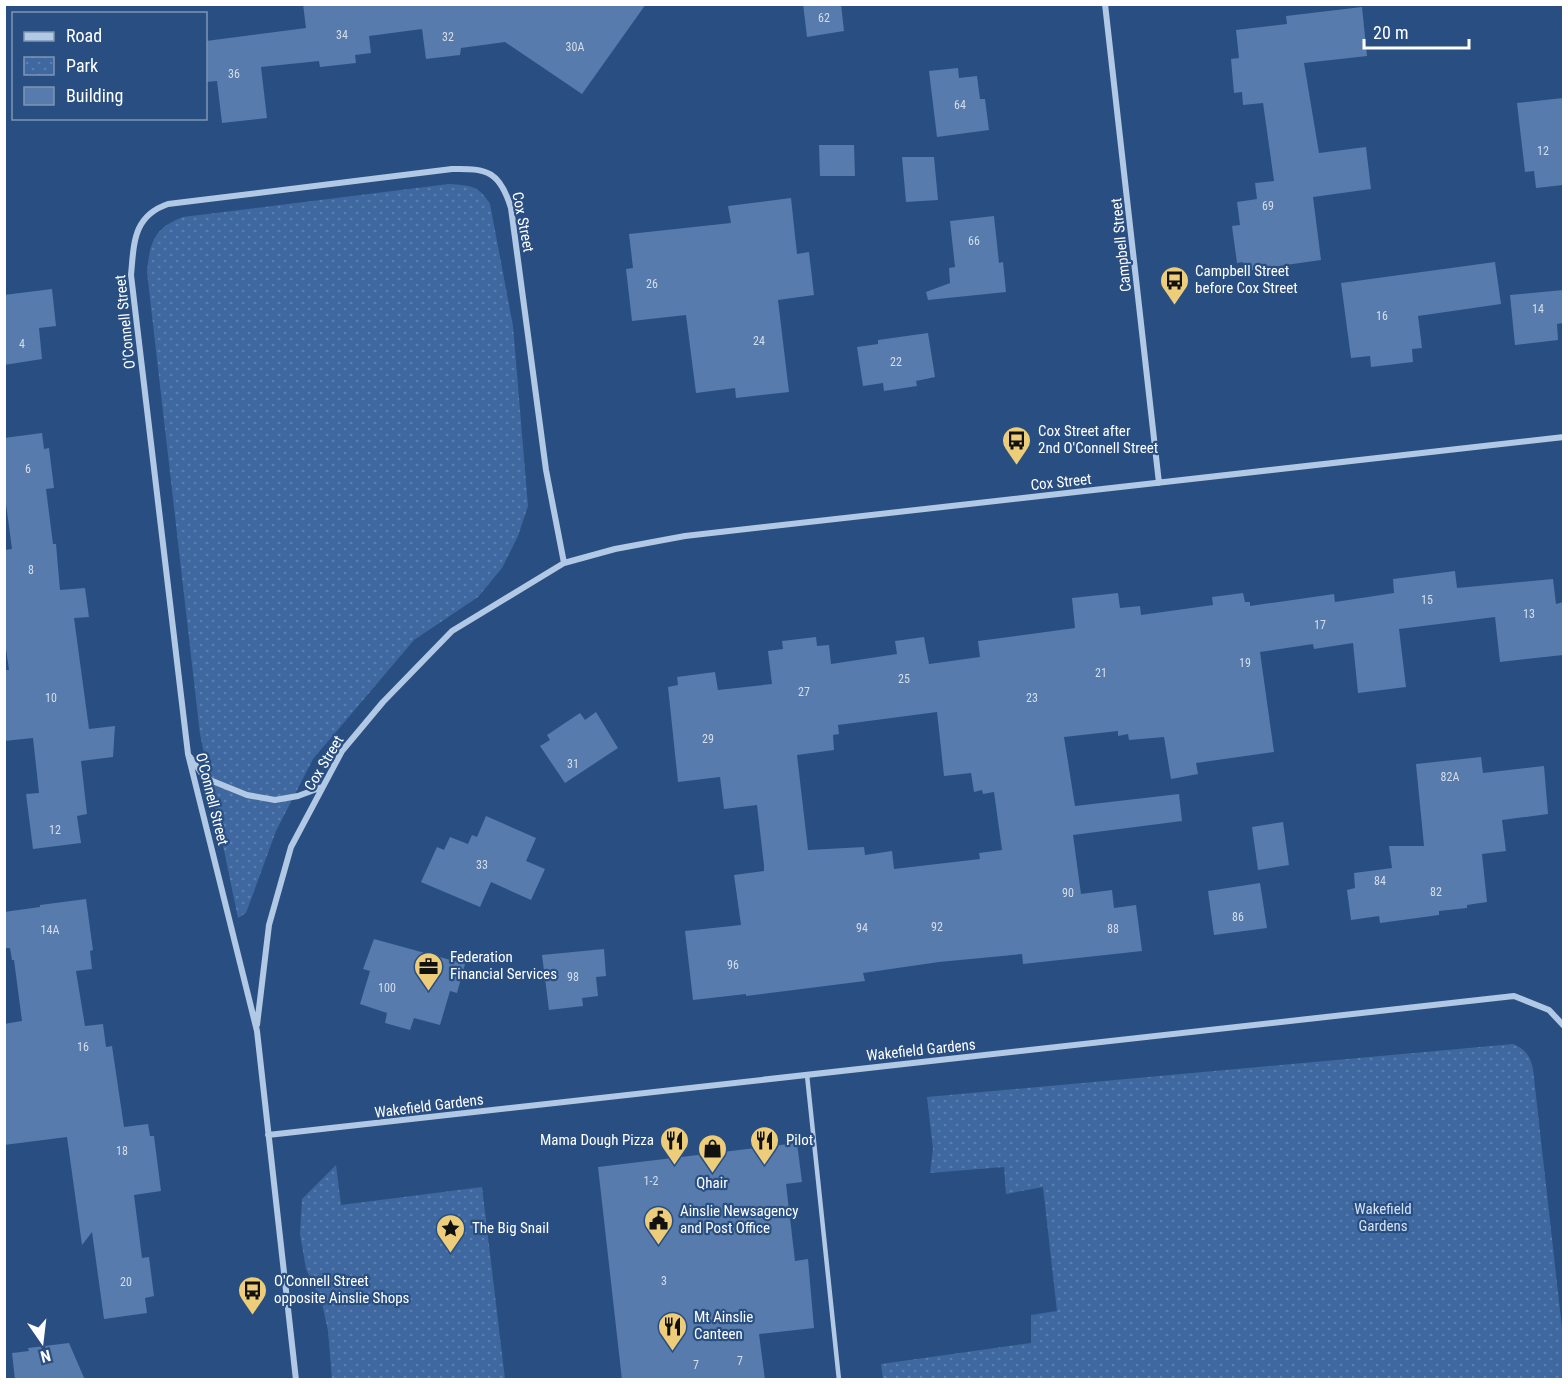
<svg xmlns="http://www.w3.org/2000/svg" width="1568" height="1384" viewBox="0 0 1568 1384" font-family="'Roboto Condensed',sans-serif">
<defs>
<pattern id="park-dots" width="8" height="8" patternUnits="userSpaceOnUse" patternTransform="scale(1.5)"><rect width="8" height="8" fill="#3e689f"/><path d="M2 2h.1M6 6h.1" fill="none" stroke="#5b7fad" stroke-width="1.8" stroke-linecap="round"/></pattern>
</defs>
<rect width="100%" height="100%" fill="#294f82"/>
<path fill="url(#park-dots)" d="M 449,184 C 470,186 478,184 490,204 L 513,326 L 528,506 L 518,536 L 502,568 L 478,597 L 414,640 L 313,759 L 276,831 L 246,913 L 238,918 L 200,734 L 147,272 C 150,243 153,228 183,217 Z
M 1513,1044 C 1526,1050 1530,1055 1533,1069 L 1563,1337 L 1563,1379 L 883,1379 L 881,1364 L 1031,1343 L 1031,1315 L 1057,1311 L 1043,1187 L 1006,1194 L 1004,1167 L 930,1173 L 933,1149 L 927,1097 Z
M 336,1165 L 341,1205 L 482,1187 L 505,1379 L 332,1379 L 328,1331 L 322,1303 L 306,1269 L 300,1234 L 302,1199 Z"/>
<path fill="#567bac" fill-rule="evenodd" d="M 303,4 L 646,4 L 582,94 L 505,42 L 461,48 L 460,55 L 426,59 L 422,29 L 369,36 L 371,53 L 355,55 L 356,63 L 320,67 L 319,61 L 261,67 L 267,118 L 222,123 L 217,81 L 206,82 L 206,41 L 306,28 Z
M 803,4 L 841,4 L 844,31 L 807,37 Z
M 1362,7 L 1367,56 L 1304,63 L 1319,153 L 1366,147 L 1371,189 L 1313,197 L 1321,260 L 1244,271 L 1243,262 L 1237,263 L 1232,226 L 1240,225 L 1237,202 L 1257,199 L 1255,183 L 1274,181 L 1263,103 L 1243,105 L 1242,92 L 1234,93 L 1231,59 L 1239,58 L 1236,30 L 1287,24 L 1286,16 Z
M 958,68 L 959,78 L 977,76 L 980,99 L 985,99 L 989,130 L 937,137 L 929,71 Z
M 1563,98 L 1563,185 L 1536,188 L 1534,171 L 1525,172 L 1517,103 Z
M 819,145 L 854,145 L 855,176 L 820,176 Z
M 902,157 L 934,157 L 938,200 L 906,202 Z
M 791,198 L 797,254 L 809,252 L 814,295 L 778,300 L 789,392 L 736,398 L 735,388 L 696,393 L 686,315 L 632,321 L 626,269 L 633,268 L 629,234 L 731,223 L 728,206 Z
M 994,216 L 999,263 L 1003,262 L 1006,292 L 928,300 L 926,292 L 950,283 L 949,268 L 955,267 L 950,221 Z
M 1495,262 L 1501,304 L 1418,316 L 1422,348 L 1412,349 L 1413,362 L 1371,367 L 1370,356 L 1351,358 L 1341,283 Z
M 52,289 L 56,326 L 39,328 L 42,359 L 4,365 L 4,295 Z
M 1563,290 L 1563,323 L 1557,324 L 1558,340 L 1515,345 L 1510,295 Z
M 928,333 L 935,377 L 916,381 L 917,386 L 884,391 L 883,383 L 863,386 L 857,347 L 878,344 L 878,340 Z
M 42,433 L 44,449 L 49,448 L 54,488 L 46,489 L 53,544 L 56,544 L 60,590 L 85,588 L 89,617 L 74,618 L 89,729 L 115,726 L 113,757 L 81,761 L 87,814 L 77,816 L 81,843 L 33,849 L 26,794 L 39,793 L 33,738 L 4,741 L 4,670 L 9,670 L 4,635 L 4,550 L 12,549 L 4,489 L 4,438 Z
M 1455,571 L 1457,588 L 1553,579 L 1556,604 L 1563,602 L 1563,655 L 1500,662 L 1495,617 L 1399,629 L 1406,687 L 1358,693 L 1353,643 L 1314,649 L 1313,644 L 1260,652 L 1274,752 L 1196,763 L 1198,774 L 1171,779 L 1164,737 L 1129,740 L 1128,734 L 1118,736 L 1118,731 L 1064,737 L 1075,806 L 1179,794 L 1182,821 L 1073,835 L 1081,894 L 1112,890 L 1114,908 L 1136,905 L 1142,951 L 1023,964 L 1022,954 L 939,962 L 863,973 L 865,981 L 746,996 L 746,994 L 693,1000 L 685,931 L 741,925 L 734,875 L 764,871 L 764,866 L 757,805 L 724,809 L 720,777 L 678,782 L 668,687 L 678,685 L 677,677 L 715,672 L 718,690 L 772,684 L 768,651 L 783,649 L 782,641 L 816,637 L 817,646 L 829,645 L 831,664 L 897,654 L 895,641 L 924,637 L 929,664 L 980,657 L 978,641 L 1075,628 L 1072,598 L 1118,593 L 1120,608 L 1140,606 L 1141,615 L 1213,605 L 1212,597 L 1243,593 L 1245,602 L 1250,602 L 1250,606 L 1334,594 L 1335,602 L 1394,593 L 1393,579 ZM 937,712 L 944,776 L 971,773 L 974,792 L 982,790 L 983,794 L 994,792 L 1002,850 L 979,853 L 980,859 L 894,869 L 892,851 L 865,855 L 864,847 L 808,850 L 797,755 L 834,750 L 833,735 L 839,734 L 838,725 Z
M 596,712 L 618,748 L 565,783 L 540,746 L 550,740 L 547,735 L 580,713 L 585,720 Z
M 1481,757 L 1483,773 L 1544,766 L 1548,814 L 1502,820 L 1506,851 L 1482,854 L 1487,902 L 1467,905 L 1467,908 L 1439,911 L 1439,915 L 1380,923 L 1379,916 L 1351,920 L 1347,890 L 1355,888 L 1354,873 L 1392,868 L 1389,846 L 1424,846 L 1416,764 Z
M 486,816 L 536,838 L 526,861 L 545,869 L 531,900 L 491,882 L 480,907 L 421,882 L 437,847 L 444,850 L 450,837 L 468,844 L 472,835 L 477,837 Z
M 1283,822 L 1289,865 L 1258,870 L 1252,827 Z
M 1260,883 L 1267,928 L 1214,935 L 1208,891 Z
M 86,899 L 93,950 L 90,951 L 92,969 L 76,971 L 85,1026 L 103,1024 L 106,1047 L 112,1046 L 124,1127 L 148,1124 L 150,1136 L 154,1136 L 161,1191 L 134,1195 L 142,1258 L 149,1257 L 154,1296 L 145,1298 L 147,1313 L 104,1319 L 92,1232 L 82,1245 L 67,1137 L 4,1145 L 4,1024 L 22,1021 L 14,960 L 12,960 L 10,948 L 4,948 L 4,912 L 40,907 L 40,905 Z
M 374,939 L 465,964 L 457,993 L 450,991 L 440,1025 L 414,1018 L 410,1030 L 385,1023 L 387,1013 L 360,1004 L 370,971 L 363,969 Z
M 604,949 L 606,976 L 596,977 L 598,996 L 582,998 L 583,1006 L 549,1010 L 542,955 Z
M 797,1143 L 802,1182 L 786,1184 L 795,1261 L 808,1259 L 814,1328 L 759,1334 L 765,1380 L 622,1380 L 598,1167 Z
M 69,1343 L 85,1380 L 15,1380 L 12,1353 L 29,1351 L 28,1348 Z"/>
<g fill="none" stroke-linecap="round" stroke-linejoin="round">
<path stroke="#b2c9e6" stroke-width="4.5" d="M 807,1075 L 839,1380"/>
<path stroke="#b2c9e6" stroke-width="6" d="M 1105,4 L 1159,483
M 190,757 L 205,778 L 247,795 L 275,800 L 298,796 L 322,787
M 257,1025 L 269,925 L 291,847 L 342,751 L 383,702 L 452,631 L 564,563 L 615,549 L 685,536 L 1564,437
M 268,1135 L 1514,996 L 1549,1010 L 1564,1026
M 296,1380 L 257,1031 L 188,754 L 131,275 C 134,243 133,216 168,204 L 452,169 C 488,168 500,172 511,208 L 546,470 L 564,563"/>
</g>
<defs>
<symbol id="bus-pin" viewBox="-11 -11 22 30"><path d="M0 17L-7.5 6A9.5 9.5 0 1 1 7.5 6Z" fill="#edcd79" stroke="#294f82"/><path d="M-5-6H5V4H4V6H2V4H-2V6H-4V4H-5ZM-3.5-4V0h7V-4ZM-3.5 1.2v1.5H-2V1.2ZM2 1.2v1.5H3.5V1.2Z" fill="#111"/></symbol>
<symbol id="office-pin" viewBox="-11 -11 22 30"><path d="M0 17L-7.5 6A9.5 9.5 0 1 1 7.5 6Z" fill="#edcd79" stroke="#294f82"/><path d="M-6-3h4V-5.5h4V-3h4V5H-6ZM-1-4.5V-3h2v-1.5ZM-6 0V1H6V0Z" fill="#111"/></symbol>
<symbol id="restaurant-pin" viewBox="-11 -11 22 30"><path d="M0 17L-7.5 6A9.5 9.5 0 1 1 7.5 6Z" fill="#edcd79" stroke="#294f82"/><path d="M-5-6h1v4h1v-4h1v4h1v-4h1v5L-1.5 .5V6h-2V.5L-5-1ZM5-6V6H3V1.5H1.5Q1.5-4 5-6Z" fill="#111"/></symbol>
<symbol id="shop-pin" viewBox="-11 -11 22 30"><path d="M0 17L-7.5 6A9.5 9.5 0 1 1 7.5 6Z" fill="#edcd79" stroke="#294f82"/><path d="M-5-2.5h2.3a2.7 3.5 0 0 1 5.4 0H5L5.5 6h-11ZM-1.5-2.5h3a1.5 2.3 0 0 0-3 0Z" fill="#111"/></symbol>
<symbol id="civic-pin" viewBox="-11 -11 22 30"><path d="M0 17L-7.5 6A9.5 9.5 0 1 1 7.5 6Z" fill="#edcd79" stroke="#294f82"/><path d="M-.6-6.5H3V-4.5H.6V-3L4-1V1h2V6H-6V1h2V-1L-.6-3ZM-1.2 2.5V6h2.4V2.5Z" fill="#111"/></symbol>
<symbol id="sight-pin" viewBox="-11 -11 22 30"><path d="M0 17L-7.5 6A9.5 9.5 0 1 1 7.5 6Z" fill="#edcd79" stroke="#294f82"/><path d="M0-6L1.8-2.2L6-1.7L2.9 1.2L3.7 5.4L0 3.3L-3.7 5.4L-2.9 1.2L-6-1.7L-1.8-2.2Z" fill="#111"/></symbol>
</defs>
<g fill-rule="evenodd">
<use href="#bus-pin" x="1158" y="264" width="33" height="45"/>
<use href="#bus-pin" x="1000" y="424" width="33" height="45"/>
<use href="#office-pin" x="412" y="950" width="33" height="45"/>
<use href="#restaurant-pin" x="658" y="1124" width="33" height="45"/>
<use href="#restaurant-pin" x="748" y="1124" width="33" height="45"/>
<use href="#shop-pin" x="696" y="1132" width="33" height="45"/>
<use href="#civic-pin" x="642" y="1204" width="33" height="45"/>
<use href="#sight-pin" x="434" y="1212" width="33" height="45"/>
<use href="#bus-pin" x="236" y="1274" width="33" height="45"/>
<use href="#restaurant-pin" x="656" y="1310" width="33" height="45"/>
</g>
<g text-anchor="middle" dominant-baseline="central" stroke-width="4.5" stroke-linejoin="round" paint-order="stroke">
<g font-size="12" fill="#d5deea">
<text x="824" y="18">62</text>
<text x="342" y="35">34</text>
<text x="448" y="37">32</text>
<text x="575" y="47">30A</text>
<text x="234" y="74">36</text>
<text x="960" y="105">64</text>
<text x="1543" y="151">12</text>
<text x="1268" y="206">69</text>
<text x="974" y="241">66</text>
<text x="652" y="284">26</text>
<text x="1538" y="309">14</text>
<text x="1382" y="316">16</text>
<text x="759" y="341">24</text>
<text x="22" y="344">4</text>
<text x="896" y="362">22</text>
<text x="28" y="469">6</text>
<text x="31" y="570">8</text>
<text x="1427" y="600">15</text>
<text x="1529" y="614">13</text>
<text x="1320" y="625">17</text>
<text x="1245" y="663">19</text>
<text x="1101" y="673">21</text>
<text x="904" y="679">25</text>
<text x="804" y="692">27</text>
<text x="51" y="698">10</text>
<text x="1032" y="698">23</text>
<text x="708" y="739">29</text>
<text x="573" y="764">31</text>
<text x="1450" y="777">82A</text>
<text x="55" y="830">12</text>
<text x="482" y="865">33</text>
<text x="1380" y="881">84</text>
<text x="1436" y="892">82</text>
<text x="1068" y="893">90</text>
<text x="1238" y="917">86</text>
<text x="937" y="927">92</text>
<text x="862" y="928">94</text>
<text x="1113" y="929">88</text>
<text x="50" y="930">14A</text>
<text x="733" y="965">96</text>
<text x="573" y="977">98</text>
<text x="387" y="988">100</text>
<text x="83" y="1047">16</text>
<text x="122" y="1151">18</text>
<text x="651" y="1181">1-2</text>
<text x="664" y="1281">3</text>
<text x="126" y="1282">20</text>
<text x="740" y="1361">7</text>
<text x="696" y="1365">7</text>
</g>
<g font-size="15" fill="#fff" stroke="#294f82">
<text transform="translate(523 222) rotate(79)">Cox Street</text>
<text transform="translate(1121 245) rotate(-96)">Campbell Street</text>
<text transform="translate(125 322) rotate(-96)">O'Connell Street</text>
<text transform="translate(1061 482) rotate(-6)">Cox Street</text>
<text transform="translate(324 763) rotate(-59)">Cox Street</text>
<text transform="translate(212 799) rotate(76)">O'Connell Street</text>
<text transform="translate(921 1050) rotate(-6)">Wakefield Gardens</text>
<text transform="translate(429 1106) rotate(-7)">Wakefield Gardens</text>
</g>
<g font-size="15" fill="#fff" stroke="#294f82" text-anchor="start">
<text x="1195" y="271">Campbell Street<tspan x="1195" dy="17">before Cox Street</tspan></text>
<text x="1038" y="431">Cox Street after<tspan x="1038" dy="17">2nd O'Connell Street</tspan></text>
<text x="450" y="957">Federation<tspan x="450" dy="17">Financial Services</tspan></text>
<text x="654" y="1140" text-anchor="end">Mama Dough Pizza</text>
<text x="786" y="1140">Pilot</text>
<text x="712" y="1183" text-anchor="middle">Qhair</text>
<text x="680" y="1211">Ainslie Newsagency<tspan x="680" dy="17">and Post Office</tspan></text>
<text x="472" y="1228">The Big Snail</text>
<text x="274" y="1281">O'Connell Street<tspan x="274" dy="17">opposite Ainslie Shops</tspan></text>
<text x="694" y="1317">Mt Ainslie<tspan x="694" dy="17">Canteen</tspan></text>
</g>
<g font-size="15" fill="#d5e3f5" stroke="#294f82">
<text x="1383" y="1209">Wakefield<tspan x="1383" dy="17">Gardens</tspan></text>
</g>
</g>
<rect width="1568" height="1384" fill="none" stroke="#ffffff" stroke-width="12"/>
<rect x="12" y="12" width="195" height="108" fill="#294f82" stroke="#7f95b4" stroke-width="1.5"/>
<rect x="24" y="32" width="30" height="9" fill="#b2c9e6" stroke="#7f95b4" stroke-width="1.5"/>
<text x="66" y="42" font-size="18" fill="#ffffff">Road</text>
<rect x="24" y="57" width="30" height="18" fill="url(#park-dots)" stroke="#7f95b4" stroke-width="1.5"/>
<text x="66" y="72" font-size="18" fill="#ffffff">Park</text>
<rect x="24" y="87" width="30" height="18" fill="#567bac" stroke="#7f95b4" stroke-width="1.5"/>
<text x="66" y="102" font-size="18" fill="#ffffff">Building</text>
<g transform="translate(42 1342) rotate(166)" stroke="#294f82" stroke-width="4.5" paint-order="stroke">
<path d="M0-4.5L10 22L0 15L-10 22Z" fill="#ffffff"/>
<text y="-9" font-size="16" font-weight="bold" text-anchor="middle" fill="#ffffff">N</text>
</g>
<path d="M1364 39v9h105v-9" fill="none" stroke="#ffffff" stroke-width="3"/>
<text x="1373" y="39" font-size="18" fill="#ffffff" stroke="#294f82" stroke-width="4.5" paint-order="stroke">20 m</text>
</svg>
